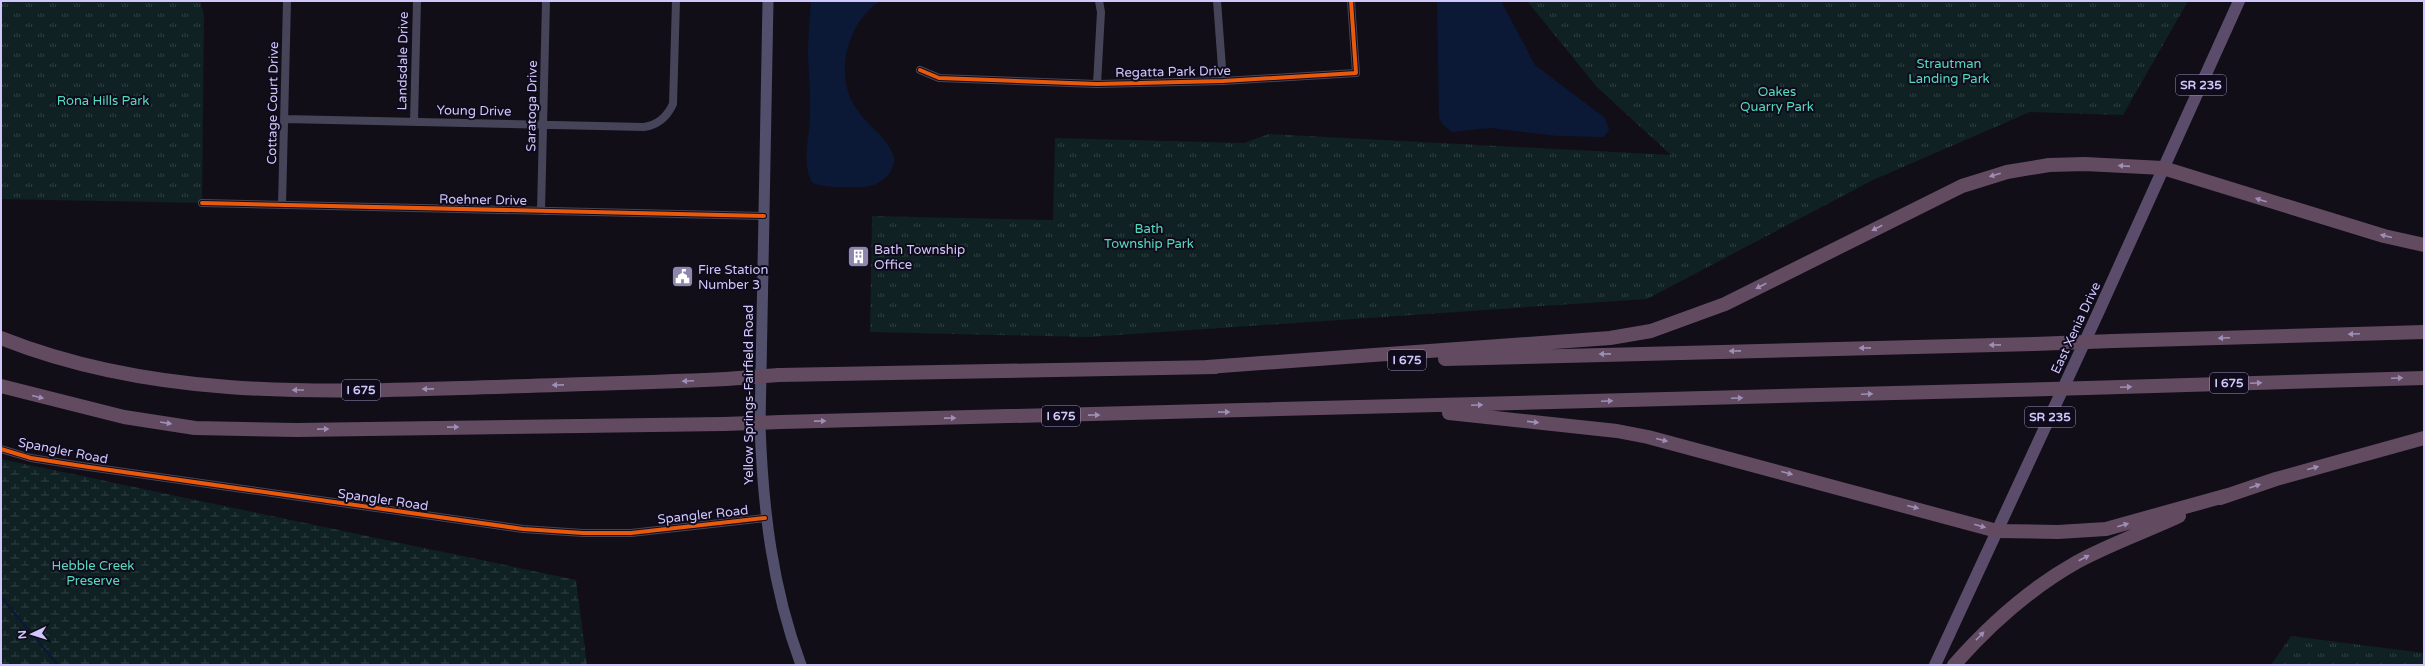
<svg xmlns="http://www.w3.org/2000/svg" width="2425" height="666" viewBox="0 0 2425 666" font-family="'Varela Round',sans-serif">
<defs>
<pattern id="wetland-marsh" width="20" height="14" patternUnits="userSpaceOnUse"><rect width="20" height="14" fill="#0f2122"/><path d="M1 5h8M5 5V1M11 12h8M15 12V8" fill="none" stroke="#314043"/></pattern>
<pattern id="park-tufts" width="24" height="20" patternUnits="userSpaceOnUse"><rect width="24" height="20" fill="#0f2122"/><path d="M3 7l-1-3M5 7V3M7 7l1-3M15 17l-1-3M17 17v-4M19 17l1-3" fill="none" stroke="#314043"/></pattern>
</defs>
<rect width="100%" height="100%" fill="#110e18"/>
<path fill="url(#wetland-marsh)" d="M 1,459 L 576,580 L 587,665 L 1,665 Z"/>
<path fill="url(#park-tufts)" d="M 1,1 L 200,1 L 204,15 L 202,203 L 1,199 Z
M 1527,1 L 2188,1 L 2123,115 L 2030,112 L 1873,180 L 1647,299 L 1088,337 L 870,332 L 872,216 L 1053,220 L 1055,138 L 1244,143 L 1269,134 L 1671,155 L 1596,86 Z
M 2291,636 L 2424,653 L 2424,665 L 2271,665 Z"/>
<path fill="#0c1936" d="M 811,1 L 880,1 C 848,22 833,74 856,108 C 866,124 884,135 892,152 C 901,170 879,187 863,187 C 852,187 820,189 812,182 C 809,178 808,172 807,167 C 805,150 810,131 810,113 C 811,93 808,73 808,52 C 808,35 810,18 811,1 Z
M 1437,1 L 1501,1 L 1535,65 L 1605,118 L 1609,130 L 1604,137 L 1557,136 L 1490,128 L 1452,132 L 1443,125 L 1439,118 Z"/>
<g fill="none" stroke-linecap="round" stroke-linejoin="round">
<path stroke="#0c1936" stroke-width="2.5" d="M 1,597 L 58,665"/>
<path stroke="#464458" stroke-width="8" d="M 1217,1 L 1223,81
M 920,70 L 939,78 L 1097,84 L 1223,81 L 1356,73 L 1351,1
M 1097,84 L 1101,12 L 1099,1
M 285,119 L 644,127 C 658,125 667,117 673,104 L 676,1
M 414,122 L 417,1
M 202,203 L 764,216
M 282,205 L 287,1
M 541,211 L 546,1
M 1,449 L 31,458 L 82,466 L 523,529 L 583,533 L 631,533 L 765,518"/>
<path stroke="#524f6c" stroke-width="11" d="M 768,1 L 760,426 C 763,509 772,587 801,665"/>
<path stroke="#5a4c6a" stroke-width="12" d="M 1935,665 L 2098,313 L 2239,1"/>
<path stroke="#624b61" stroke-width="14" d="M 1,338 C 149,397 306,393 462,388 C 550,385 638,383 726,379
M 2113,341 L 2424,332
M 1445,359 L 2034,344
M 1207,367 L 1610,338 L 1651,331 L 1725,304 L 1962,186 L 2007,172 L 2049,165 L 2085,164 L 2163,168 L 2384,236 L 2424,245
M 779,375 L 1216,367
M 1,386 L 124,417 L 195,428 L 297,430 L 724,424
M 2087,388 L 2424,378
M 1449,413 L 1617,431 L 1648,437 L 1997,531 L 2058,532 L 2106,529 L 2228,495
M 781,422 L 2012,390
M 2220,498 L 2276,479 L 2424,438
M 1954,665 C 1990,624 2029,589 2077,562 C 2110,544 2145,532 2179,516"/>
<path stroke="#624b61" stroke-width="14" d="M 2034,344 L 2113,341
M 726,379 L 779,375
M 2012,390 L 2087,388
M 724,424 L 781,422"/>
<defs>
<path id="cycleway" d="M 920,70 L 939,78 L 1097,84 L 1223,81 L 1356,73 L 1351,1
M 202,203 L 764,216
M 1,449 L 31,458 L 82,466 L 523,529 L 583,533 L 631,533 L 765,518"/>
</defs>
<use href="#cycleway" stroke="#0f0b1b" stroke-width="6"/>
<use href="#cycleway" stroke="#e8590c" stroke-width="4"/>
</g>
<defs><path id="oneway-solid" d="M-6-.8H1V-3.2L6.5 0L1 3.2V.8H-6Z"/></defs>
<g fill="#9e8fb7">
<use href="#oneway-solid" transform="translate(2124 166) rotate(-176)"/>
<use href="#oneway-solid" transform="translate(1995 175) rotate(164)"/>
<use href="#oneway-solid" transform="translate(2261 200) rotate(-163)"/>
<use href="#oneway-solid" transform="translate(1877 228) rotate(153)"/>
<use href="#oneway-solid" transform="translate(2386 236) rotate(-166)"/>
<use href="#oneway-solid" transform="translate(1761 286) rotate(153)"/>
<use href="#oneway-solid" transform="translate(2354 334) rotate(178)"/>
<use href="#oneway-solid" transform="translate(2224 338) rotate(178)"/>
<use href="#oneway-solid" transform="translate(1995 345) rotate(179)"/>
<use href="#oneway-solid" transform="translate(1865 348) rotate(179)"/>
<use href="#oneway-solid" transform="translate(1735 351) rotate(179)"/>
<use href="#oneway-solid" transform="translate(1605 354) rotate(179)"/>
<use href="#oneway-solid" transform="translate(2397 378) rotate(-2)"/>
<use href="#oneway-solid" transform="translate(688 381) rotate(177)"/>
<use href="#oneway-solid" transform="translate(2256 383) rotate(-2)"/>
<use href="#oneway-solid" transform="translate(558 385) rotate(179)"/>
<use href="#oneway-solid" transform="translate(2126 387) rotate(-2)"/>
<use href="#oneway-solid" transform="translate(428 389) rotate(179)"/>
<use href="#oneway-solid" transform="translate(298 390) rotate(-180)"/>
<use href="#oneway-solid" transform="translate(1867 394) rotate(-2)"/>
<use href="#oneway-solid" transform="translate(38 397) rotate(14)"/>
<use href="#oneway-solid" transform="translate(1737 398) rotate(-2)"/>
<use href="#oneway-solid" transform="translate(1607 401) rotate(-2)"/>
<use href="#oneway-solid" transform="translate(1477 405) rotate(-2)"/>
<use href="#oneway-solid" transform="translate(1224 412) rotate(-1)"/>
<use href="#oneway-solid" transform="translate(1094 415) rotate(-1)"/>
<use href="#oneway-solid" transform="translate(950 418) rotate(-1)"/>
<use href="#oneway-solid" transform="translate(820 421) rotate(-1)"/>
<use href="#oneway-solid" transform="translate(1533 422) rotate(6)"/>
<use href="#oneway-solid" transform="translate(166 423) rotate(9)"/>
<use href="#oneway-solid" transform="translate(453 427) rotate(-1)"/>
<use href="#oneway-solid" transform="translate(323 429) rotate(-1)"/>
<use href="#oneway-solid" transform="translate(1662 440) rotate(14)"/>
<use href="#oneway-solid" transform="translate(2313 468) rotate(-15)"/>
<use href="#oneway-solid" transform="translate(1787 473) rotate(15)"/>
<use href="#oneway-solid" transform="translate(2255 486) rotate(-19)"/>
<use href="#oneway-solid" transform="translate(1913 507) rotate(14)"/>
<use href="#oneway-solid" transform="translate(2123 525) rotate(-16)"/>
<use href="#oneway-solid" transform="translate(1980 526) rotate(16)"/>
<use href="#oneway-solid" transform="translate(2084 558) rotate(-27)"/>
<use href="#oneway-solid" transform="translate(1980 636) rotate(-46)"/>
</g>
<defs>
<symbol id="building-square" viewBox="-11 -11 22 22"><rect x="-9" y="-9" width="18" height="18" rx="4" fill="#8d86ad" stroke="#0f0b1b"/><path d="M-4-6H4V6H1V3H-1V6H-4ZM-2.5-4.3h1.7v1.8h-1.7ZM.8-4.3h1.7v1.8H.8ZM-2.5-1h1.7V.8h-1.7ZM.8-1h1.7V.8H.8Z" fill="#fff"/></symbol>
<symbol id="civic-square" viewBox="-11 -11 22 22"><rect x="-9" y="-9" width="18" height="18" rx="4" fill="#8d86ad" stroke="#0f0b1b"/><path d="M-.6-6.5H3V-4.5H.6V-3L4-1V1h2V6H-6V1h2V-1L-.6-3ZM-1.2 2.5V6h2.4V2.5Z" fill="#fff"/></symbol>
</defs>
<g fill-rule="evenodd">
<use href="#building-square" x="846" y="244" width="25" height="25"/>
<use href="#civic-square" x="670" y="264" width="25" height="25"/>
</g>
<g text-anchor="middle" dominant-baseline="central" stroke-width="4" stroke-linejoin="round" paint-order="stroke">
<g fill="#0f0b1b" stroke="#968fb9" stroke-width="1">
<rect x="2176" y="75" width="50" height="20" rx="3"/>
<rect x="1388" y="350" width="38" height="20" rx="3"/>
<rect x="2210" y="373" width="38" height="20" rx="3"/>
<rect x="342" y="380" width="38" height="20" rx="3"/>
<rect x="1042" y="406" width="38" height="20" rx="3"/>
<rect x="2025" y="407" width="50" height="20" rx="3"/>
</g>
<g font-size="12" font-weight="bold" fill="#d0c7fd">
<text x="2201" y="85">SR 235</text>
<text x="1407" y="360">I 675</text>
<text x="2229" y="383">I 675</text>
<text x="361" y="390">I 675</text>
<text x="1061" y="416">I 675</text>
<text x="2050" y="417">SR 235</text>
</g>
<g font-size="13" fill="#d0c7fd" stroke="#0f0b1b">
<text transform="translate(403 61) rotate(-89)">Landsdale Drive</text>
<text transform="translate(1173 72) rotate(-1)">Regatta Park Drive</text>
<text transform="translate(273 103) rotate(-89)">Cottage Court Drive</text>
<text transform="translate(532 106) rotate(-89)">Saratoga Drive</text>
<text transform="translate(474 111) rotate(1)">Young Drive</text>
<text transform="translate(483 200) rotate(1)">Roehner Drive</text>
<text transform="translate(2076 328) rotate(-65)">East Xenia Drive</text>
<text transform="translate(749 395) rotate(-90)">Yellow Springs-Fairfield Road</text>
<text transform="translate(63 451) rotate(11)">Spangler Road</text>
<text transform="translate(383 500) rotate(8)">Spangler Road</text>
<text transform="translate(703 515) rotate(-6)">Spangler Road</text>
</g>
<g font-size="13" fill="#57d9c0" stroke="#0f0b1b">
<text x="1949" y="64">Strautman<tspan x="1949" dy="15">Landing Park</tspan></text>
<text x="1777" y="92">Oakes<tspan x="1777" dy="15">Quarry Park</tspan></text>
<text x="103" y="101">Rona Hills Park</text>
<text x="1149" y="229">Bath<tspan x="1149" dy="15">Township Park</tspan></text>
<text x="93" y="566">Hebble Creek<tspan x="93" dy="15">Preserve</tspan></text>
</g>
<g font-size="13" fill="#d0c7fd" stroke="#0f0b1b" text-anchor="start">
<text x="874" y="250">Bath Township<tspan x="874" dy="15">Office</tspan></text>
<text x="698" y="270">Fire Station<tspan x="698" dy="15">Number 3</tspan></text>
</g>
</g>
<rect width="2425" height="666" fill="none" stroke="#d0c7fd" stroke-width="4"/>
<g transform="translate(32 634) rotate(266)" stroke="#0f0b1b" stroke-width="3" paint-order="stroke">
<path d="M0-3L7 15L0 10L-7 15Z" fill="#d0c7fd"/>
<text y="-6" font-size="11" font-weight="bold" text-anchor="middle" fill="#d0c7fd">N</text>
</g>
</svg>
